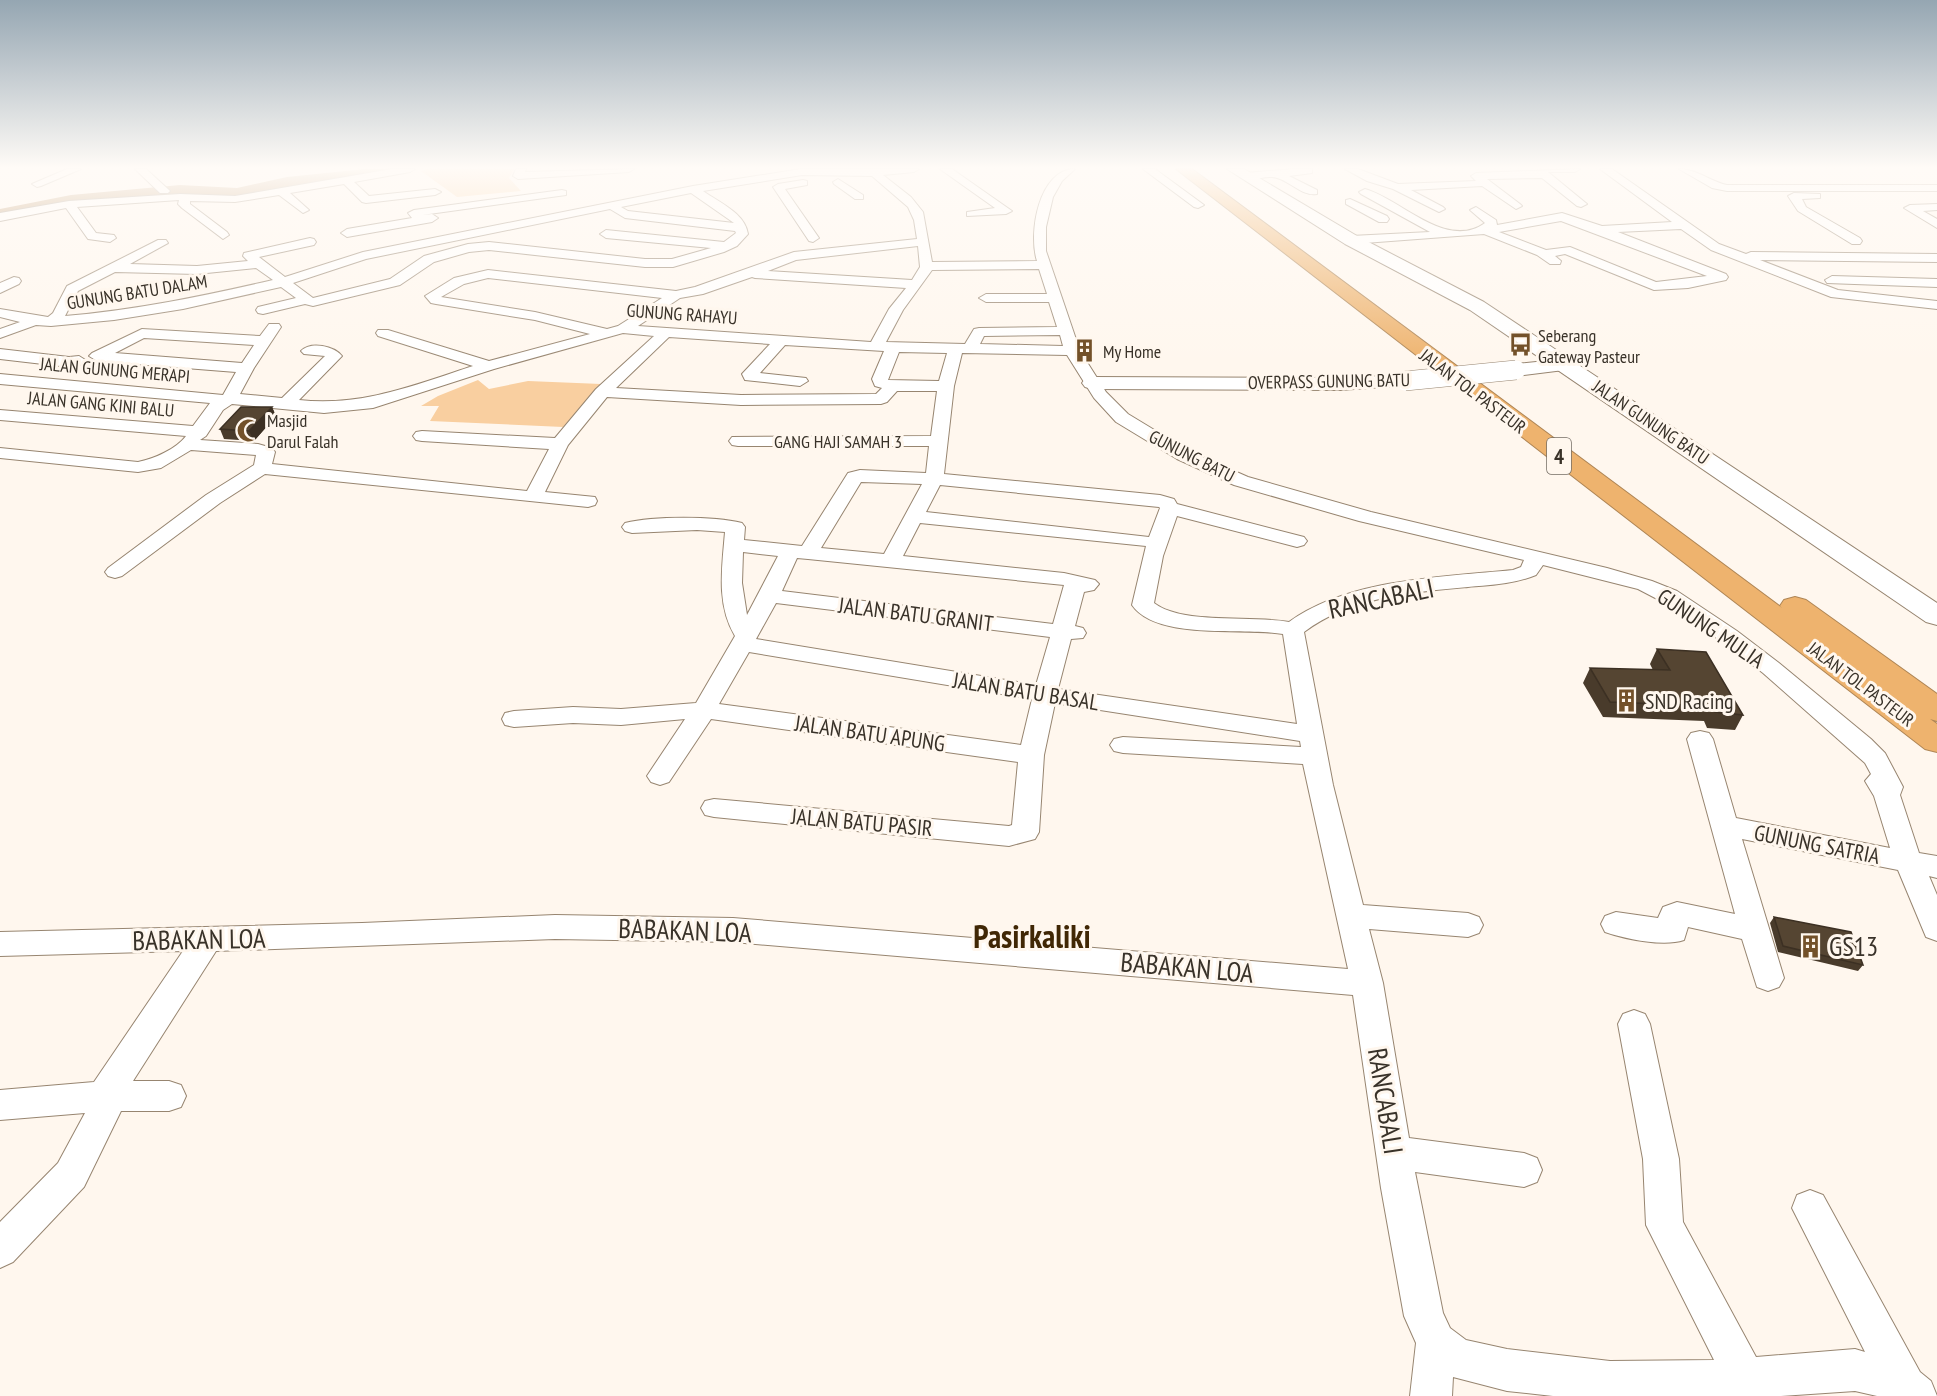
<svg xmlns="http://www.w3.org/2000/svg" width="1937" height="1396" viewBox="0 0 1937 1396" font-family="'PT Sans Narrow',sans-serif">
<rect width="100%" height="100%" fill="#fff7ee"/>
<path fill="#f9cfa0" d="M 427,169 L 514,169 L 509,178 L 521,191 L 457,197 L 421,171 Z
M 478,380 L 489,389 L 528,381 L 601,384 L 563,427 L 430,421 L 439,406 L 421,406 L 438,396 Z"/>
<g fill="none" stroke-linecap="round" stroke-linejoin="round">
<path fill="#ba9162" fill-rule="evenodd" d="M 365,169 L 404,169 L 401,173 L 395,174 L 287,189 L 237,200 L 180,197 L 152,199 L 71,207 L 0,221 L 0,209 L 71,195 L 180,185 L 237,188 L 287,177 Z"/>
<defs>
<path id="minor" d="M 67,169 L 81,169 L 41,186 L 37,187 L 32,184 Z
M 135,169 L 146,169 L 170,191 L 168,193 L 160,193 Z
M 392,169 L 415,169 L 410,172 L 354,182 L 369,196 L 435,189 L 441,192 L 435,195 L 366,203 L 362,202 L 344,184 L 290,193 L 309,210 L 303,213 L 279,195 L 235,202 L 190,201 L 190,204 L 227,232 L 229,235 L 223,239 L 182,208 L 178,204 L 179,200 L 77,207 L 96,233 L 114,235 L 116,238 L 110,242 L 88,239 L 66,208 L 0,221 L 0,213 L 69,201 L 180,194 L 235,196 Z
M 516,169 L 526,169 L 525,172 L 634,169 L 629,172 L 518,179 L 513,176 Z
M 801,169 L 919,169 L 914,172 L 883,175 L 911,197 L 923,212 L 932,262 L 1037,261 C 1028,233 1039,169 1075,169 L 1062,181 L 1053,197 L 1046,227 L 1046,251 L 1080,351 L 1106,392 L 1128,414 L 1189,451 L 1248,477 L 1371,512 L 1607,568 L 1652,581 L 1677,591 L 1737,631 L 1779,663 L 1871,739 L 1885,753 L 1903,787 L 1900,795 L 1919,853 L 1937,856 L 1937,878 L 1929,876 L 1937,895 L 1937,941 L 1926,937 L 1898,870 L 1742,839 L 1784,978 L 1779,987 L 1768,991 L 1757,987 L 1742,939 L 1688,927 L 1684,940 C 1664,947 1625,939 1605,932 L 1601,924 L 1605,916 L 1616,912 L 1658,918 L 1663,907 L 1677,902 L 1735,914 L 1687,739 L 1691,733 L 1700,731 L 1709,733 L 1713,739 L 1736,818 L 1890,848 L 1874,796 L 1865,781 L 1871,774 L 1865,763 L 1763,673 L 1721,641 L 1661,601 L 1638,589 L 1543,565 L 1536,575 C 1514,584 1491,585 1468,587 C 1413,592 1350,597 1304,632 L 1333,785 L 1363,905 L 1468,913 L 1479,917 L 1483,925 L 1479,933 L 1468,937 L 1369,929 L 1383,983 L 1409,1138 L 1524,1153 L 1537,1158 L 1542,1170 L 1537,1182 L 1524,1187 L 1415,1172 L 1443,1313 L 1450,1328 L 1466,1340 L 1507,1349 L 1610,1361 L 1714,1360 L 1646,1225 L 1643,1159 L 1618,1024 L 1623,1014 L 1634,1010 L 1645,1014 L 1650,1024 L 1679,1159 L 1683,1222 L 1756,1357 L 1855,1349 L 1865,1352 L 1792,1208 L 1797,1195 L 1810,1190 L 1823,1195 L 1920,1372 L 1931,1381 L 1937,1396 L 1877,1396 L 1855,1391 L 1781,1396 L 1553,1396 L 1507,1391 L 1453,1377 L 1452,1396 L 1410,1396 L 1416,1343 L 1404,1316 L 1381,1188 L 1353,995 L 733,942 L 555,939 L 216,951 L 133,1081 L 169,1081 L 181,1085 L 186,1096 L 181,1107 L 169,1111 L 121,1111 L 84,1187 L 13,1262 L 0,1268 L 0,1222 L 58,1163 L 85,1113 L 0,1120 L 0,1090 L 94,1082 L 183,951 L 0,956 L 0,932 L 362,923 L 555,915 L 733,918 L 1348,969 L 1303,764 L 1123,753 L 1114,751 L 1110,745 L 1114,739 L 1123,737 L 1301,747 L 1300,741 L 1055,703 L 1044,755 L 1039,832 L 1035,839 L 1009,846 L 714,817 L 705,815 L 701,808 L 705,801 L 714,799 L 1009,826 L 1012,825 L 1018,762 L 711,719 L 669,782 L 660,785 L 651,782 L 647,776 L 685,719 L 621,725 L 573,723 L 514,727 L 505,725 L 502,719 L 505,713 L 514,711 L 573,707 L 621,709 L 696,703 L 735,636 C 716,604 722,568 725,532 L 697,530 L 632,533 L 625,531 L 622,527 L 625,523 C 653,516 714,516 742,523 L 745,527 L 744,540 L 802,546 L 848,473 L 860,470 L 926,473 L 929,446 L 738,446 L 732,445 L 729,441 L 732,437 L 931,436 L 937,391 L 897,391 L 887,402 L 881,404 L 741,405 L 607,397 L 568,445 L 545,492 L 595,497 L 597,501 L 595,505 L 588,507 L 265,474 L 220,503 L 122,576 L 115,578 L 108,576 L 105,572 L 108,568 L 206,495 L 254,465 L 256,455 L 191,450 L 161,468 L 138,472 L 0,458 L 0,448 L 138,462 C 154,459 176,449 186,436 L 0,420 L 0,410 L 193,426 L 210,403 L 0,384 L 0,374 L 223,395 L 236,372 L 97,361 L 89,356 L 92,353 L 142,329 L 260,336 L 269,324 L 279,324 L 281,327 L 254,368 L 240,394 L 282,398 L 325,356 L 304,354 L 301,351 C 311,341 334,346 342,356 L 299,400 C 361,407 415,385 473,366 L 378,336 L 376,333 L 378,330 L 388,330 L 489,361 L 590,334 L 535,320 L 436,304 L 431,303 L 425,296 L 454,278 L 488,270 L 676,291 L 695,287 L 794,252 L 917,239 L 914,220 L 908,207 L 872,176 L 802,175 L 703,191 C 720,203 745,213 748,234 L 737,246 L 724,252 L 673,267 L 645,267 L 489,250 L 469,252 L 434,262 L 400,285 L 313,306 L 305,304 L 263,314 L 258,313 L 256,310 L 258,307 L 296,298 L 281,287 L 183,309 L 114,320 L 51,326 L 36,325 L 0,338 L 0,329 L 20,322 L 0,317 L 0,309 L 48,317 L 53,313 L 67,286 L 158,240 L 166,240 L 168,243 L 130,264 L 197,266 L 248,261 L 243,256 L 244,253 L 310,238 L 314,239 L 316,242 L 314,245 L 259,257 L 285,277 L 363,252 L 693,186 ZM 691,193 L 734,223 L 628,211 L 621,207 ZM 610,209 L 625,218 L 735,231 L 736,233 L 724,242 L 606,230 L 600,234 L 606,238 L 711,248 L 672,259 L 645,259 L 489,242 L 468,244 L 424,256 L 390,279 L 313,298 L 293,283 L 366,259 ZM 918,246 L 920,267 L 912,280 L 768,271 L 796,260 ZM 256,268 L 273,280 C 204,296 136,310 65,316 L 78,291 L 115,272 L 197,274 ZM 1039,269 L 1047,294 L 986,294 L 979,298 L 986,302 L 1049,302 L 1057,327 L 979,328 L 974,329 L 965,344 L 886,342 L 903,310 L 932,270 ZM 752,277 L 755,278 L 906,288 L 889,309 L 871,342 L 638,326 L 680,298 L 703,294 ZM 488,278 L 662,298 L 618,326 L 607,329 L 535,312 L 441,297 L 464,284 ZM 623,333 L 654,336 L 596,389 L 555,438 L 422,431 L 416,432 L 413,436 L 416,440 L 422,441 L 549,449 L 527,491 L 272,464 L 275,452 L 272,448 L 258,444 L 200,440 L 206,436 L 223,410 L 232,404 L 324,413 L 373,408 L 494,369 ZM 1060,335 L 1063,346 L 980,344 L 984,336 ZM 669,337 L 770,344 L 742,374 L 745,380 L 800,386 L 808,381 L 806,378 L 760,373 L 785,345 L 884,351 L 872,379 L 875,386 L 882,388 L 876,394 L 741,395 L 616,388 ZM 144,338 L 254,345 L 242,363 L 115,353 ZM 899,352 L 947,353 L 939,381 L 888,380 ZM 962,353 L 1067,355 L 1094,398 L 1116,422 L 1177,459 L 1234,485 L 1359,521 L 1524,560 L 1521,567 L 1513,570 C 1442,577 1348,579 1289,622 C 1252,615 1182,625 1154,603 L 1163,556 L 1177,516 L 1297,547 L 1304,545 L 1307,541 L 1304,537 L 1177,504 L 1174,499 L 1160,495 L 944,474 L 954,386 ZM 861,482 L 922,484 L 884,554 L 821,548 ZM 940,485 L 1159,507 L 1160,508 L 1149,537 L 926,512 ZM 920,523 L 1146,546 L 1132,605 C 1157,641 1243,627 1283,634 L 1297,724 L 1058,689 L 1071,639 L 1083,638 L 1086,633 L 1083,628 L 1075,626 L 1084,592 L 1094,590 L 1099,584 L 1095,580 L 1064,573 L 903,556 ZM 743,552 L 778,556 L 747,615 L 742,583 ZM 797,558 L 808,559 L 1064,585 L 1053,624 L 782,591 ZM 776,603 L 1050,637 L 1036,685 L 756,639 ZM 749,652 L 1032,699 L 1021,745 L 719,704 Z
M 940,169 L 952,169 L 1012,211 L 1006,214 L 967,216 L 967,212 L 995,208 Z
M 1143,169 L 1155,169 L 1204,205 L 1198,208 L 1194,207 Z
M 1294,169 L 1312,169 L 1312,173 L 1289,176 L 1317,190 L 1317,194 C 1301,197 1288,178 1272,177 C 1262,176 1248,183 1240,176 L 1245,173 Z
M 1345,169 L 1358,169 L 1398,184 L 1476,181 L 1471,176 L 1476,173 L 1580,169 L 1575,172 L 1548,172 L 1587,204 L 1581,207 L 1577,206 L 1542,178 L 1487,179 L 1520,204 L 1522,206 L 1516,209 L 1482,186 L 1411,190 L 1443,207 L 1445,209 L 1439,212 L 1393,189 L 1367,181 Z
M 1600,169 L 1612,169 L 1719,244 L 1746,254 L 1751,252 L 1937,254 L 1937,262 L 1760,260 L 1838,290 L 1937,301 L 1937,309 L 1831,297 L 1711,250 L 1681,229 L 1618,232 L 1726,274 L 1728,277 L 1726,280 L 1688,288 L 1654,290 L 1565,254 L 1555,256 L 1561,261 L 1560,264 L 1550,264 L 1537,255 L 1484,234 L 1351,244 L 1345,240 L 1351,236 L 1430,232 L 1361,194 L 1359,192 L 1365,189 C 1401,199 1446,251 1485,223 L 1470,210 L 1476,207 L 1496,220 L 1497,225 L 1562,213 L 1602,226 L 1672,222 ZM 1561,221 L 1707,276 L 1656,282 L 1570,247 L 1546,250 L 1499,232 Z
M 1679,169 C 1697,169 1709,181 1727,185 L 1937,185 L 1937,191 L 1727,191 L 1712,188 Z
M 838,179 L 863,195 L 863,199 L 855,199 L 834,184 L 833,182 Z
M 803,180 L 807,181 L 807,185 L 785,189 L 819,238 L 813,242 L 809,241 L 773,187 L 778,184 Z
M 562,190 L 566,191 L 566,195 L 422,215 L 432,214 L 438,218 L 432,222 L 347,237 L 341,233 L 347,229 L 412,218 L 408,213 L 414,210 Z
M 1794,193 L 1820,194 L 1820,198 L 1802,199 L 1806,207 L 1860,238 L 1862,241 L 1860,244 L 1852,244 L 1798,211 L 1788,196 Z
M 1350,199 L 1387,216 L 1389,219 L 1387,222 L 1379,222 L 1346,204 L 1346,200 Z
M 1937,204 L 1937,210 L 1923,211 L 1937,219 L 1937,228 L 1904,208 L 1910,205 Z
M 1832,276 L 1937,279 L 1937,287 L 1827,283 L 1825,280 Z
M 14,277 L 19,278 L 21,281 L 19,284 L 0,293 L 0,283 Z
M 0,349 L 69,357 L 79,356 L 87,361 L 84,364 L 69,367 L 0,359 Z"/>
<path id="tertiary" d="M 1565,359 L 1572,361 L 1575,365 L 1572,369 L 1516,376 L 1509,374 L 1506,370 L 1509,366 L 1516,364 Z
M 1405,375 L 1412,377 L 1415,381 L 1412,385 L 1340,390 L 1092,389 L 1085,387 L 1082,383 L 1085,379 L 1092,377 L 1340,378 Z"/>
<path id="secondary" d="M 1227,169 L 1244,169 L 1357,236 L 1484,302 L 1937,603 L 1937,625 L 1926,622 L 1470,310 L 1345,244 Z"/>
<path id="motorway" d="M 1176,169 L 1192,169 L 1782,608 L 1780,606 L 1784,600 L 1795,597 L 1806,600 L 1937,694 L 1937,721 L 1930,719 L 1937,724 L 1937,752 L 1925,749 Z"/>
</defs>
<use href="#minor" stroke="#978570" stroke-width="2"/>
<use href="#tertiary" stroke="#978570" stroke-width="2"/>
<use href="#secondary" stroke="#978570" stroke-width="2"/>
<use href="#motorway" stroke="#af8656" stroke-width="2"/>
<use href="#minor" fill="#fff" fill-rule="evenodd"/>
<use href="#tertiary" fill="#fff" fill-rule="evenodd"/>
<use href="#secondary" fill="#fff" fill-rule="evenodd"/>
<use href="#motorway" fill="#eeb36e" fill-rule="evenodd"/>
<defs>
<path id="tertiary-bridge" d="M 1405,381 L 1516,370"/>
</defs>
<use href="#tertiary-bridge" stroke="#978570" stroke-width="20" stroke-linecap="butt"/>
<use href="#tertiary-bridge" stroke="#fff" stroke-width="19"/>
</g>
<path fill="#493b2b" d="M 272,407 L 276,416 L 254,441 L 224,439 L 220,429 Z
M 1657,649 L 1743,715 L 1735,730 L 1707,728 L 1704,721 L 1603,717 L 1583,683 L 1590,668 L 1653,670 L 1650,664 Z
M 1774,917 L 1863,965 L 1858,971 L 1778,952 L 1770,923 Z"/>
<path fill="#3c3023" d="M 272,407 L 276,416 L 254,441 L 249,431 Z"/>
<path fill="#554532" stroke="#3c3023" stroke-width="1.5" d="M 241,407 L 272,407 L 249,431 L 220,429 Z
M 1657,649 L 1706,652 L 1743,715 L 1715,712 L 1711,706 L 1610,702 L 1590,668 L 1670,670 Z
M 1774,917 L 1851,932 L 1863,965 L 1783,946 Z"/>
<linearGradient id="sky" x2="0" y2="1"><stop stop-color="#95a6b2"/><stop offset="0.46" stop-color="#fffbf7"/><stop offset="1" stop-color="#fffbf7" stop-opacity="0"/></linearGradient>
<rect width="1937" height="364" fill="url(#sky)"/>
<defs>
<symbol id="bus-bare" viewBox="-9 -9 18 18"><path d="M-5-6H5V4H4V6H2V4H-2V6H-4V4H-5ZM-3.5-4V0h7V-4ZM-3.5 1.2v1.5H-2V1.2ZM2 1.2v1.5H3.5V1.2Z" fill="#735129" stroke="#fff7ee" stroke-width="2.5" paint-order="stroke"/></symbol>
<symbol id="building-bare" viewBox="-9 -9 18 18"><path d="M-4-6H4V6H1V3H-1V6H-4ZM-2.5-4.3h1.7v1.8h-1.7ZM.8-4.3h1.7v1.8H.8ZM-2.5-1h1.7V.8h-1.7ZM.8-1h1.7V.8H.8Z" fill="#735129" stroke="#fff7ee" stroke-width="2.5" paint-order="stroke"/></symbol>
<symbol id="mosque-bare" viewBox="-9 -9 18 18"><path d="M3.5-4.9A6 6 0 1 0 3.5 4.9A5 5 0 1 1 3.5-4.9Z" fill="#735129" stroke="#fff7ee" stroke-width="2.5" paint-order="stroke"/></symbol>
</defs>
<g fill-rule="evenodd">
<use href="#bus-bare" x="1504" y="328" width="33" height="33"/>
<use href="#building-bare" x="1068" y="334" width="33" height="33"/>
<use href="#mosque-bare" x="232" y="414" width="33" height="33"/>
<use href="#building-bare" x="1610" y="684" width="33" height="33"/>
<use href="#building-bare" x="1794" y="930" width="33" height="33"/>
</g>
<g text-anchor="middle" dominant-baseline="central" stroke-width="6" stroke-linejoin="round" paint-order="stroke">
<g font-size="18" fill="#393229" stroke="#fff7ee">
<text transform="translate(137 292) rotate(-9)">GUNUNG BATU DALAM</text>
<text transform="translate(682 314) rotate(4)">GUNUNG RAHAYU</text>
<text transform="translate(115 370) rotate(5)">JALAN GUNUNG MERAPI</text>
<text transform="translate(1329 381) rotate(-1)">OVERPASS GUNUNG BATU</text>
<text transform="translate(1473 391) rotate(37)">JALAN TOL PASTEUR</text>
<text transform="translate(101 404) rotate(5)">JALAN GANG KINI BALU</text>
<text transform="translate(1651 422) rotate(34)">JALAN GUNUNG BATU</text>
<text x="838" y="441">GANG HAJI SAMAH 3</text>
<text transform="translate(1192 456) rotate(27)">GUNUNG BATU</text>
<text transform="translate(1861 684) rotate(37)">JALAN TOL PASTEUR</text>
</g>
<g font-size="18" fill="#393229" stroke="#fff7ee" text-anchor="start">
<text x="1538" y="335">Seberang<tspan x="1538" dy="21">Gateway Pasteur</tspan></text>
<text x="1103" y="351">My Home</text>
<text x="267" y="420">Masjid<tspan x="267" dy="21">Darul Falah</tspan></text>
</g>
<rect fill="#fff7ee" stroke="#746d64" stroke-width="1.5" x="1547" y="438" width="24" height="36" rx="4.5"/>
<g font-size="21" font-weight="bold" fill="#393229">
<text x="1559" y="456">4</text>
</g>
<g font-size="22" fill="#393229" stroke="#fff7ee">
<text transform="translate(916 614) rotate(7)">JALAN BATU GRANIT</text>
<text transform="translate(1711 628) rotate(34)">GUNUNG MULIA</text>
<text transform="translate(1026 691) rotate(9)">JALAN BATU BASAL</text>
<text transform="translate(870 733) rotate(8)">JALAN BATU APUNG</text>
<text transform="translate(862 822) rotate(5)">JALAN BATU PASIR</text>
<text transform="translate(1817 844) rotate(11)">GUNUNG SATRIA</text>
</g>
<g font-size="22" fill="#393229" stroke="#fff7ee" text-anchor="start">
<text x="1645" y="701">SND Racing</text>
</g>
<g font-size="27" fill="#393229" stroke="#fff7ee">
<text transform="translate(1381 598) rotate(-12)">RANCABALI</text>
<text transform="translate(685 930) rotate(2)">BABAKAN LOA</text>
<text transform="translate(199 939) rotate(-1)">BABAKAN LOA</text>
<text transform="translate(1187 967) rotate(5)">BABAKAN LOA</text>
<text transform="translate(1386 1101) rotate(81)">RANCABALI</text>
</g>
<g font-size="27" fill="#393229" stroke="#fff7ee" text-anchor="start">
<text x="1829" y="946">GS13</text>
</g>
<g font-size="32" font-weight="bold" fill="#402705" stroke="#fff7ee">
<text x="1032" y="936">Pasirkaliki</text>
</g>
</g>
</svg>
